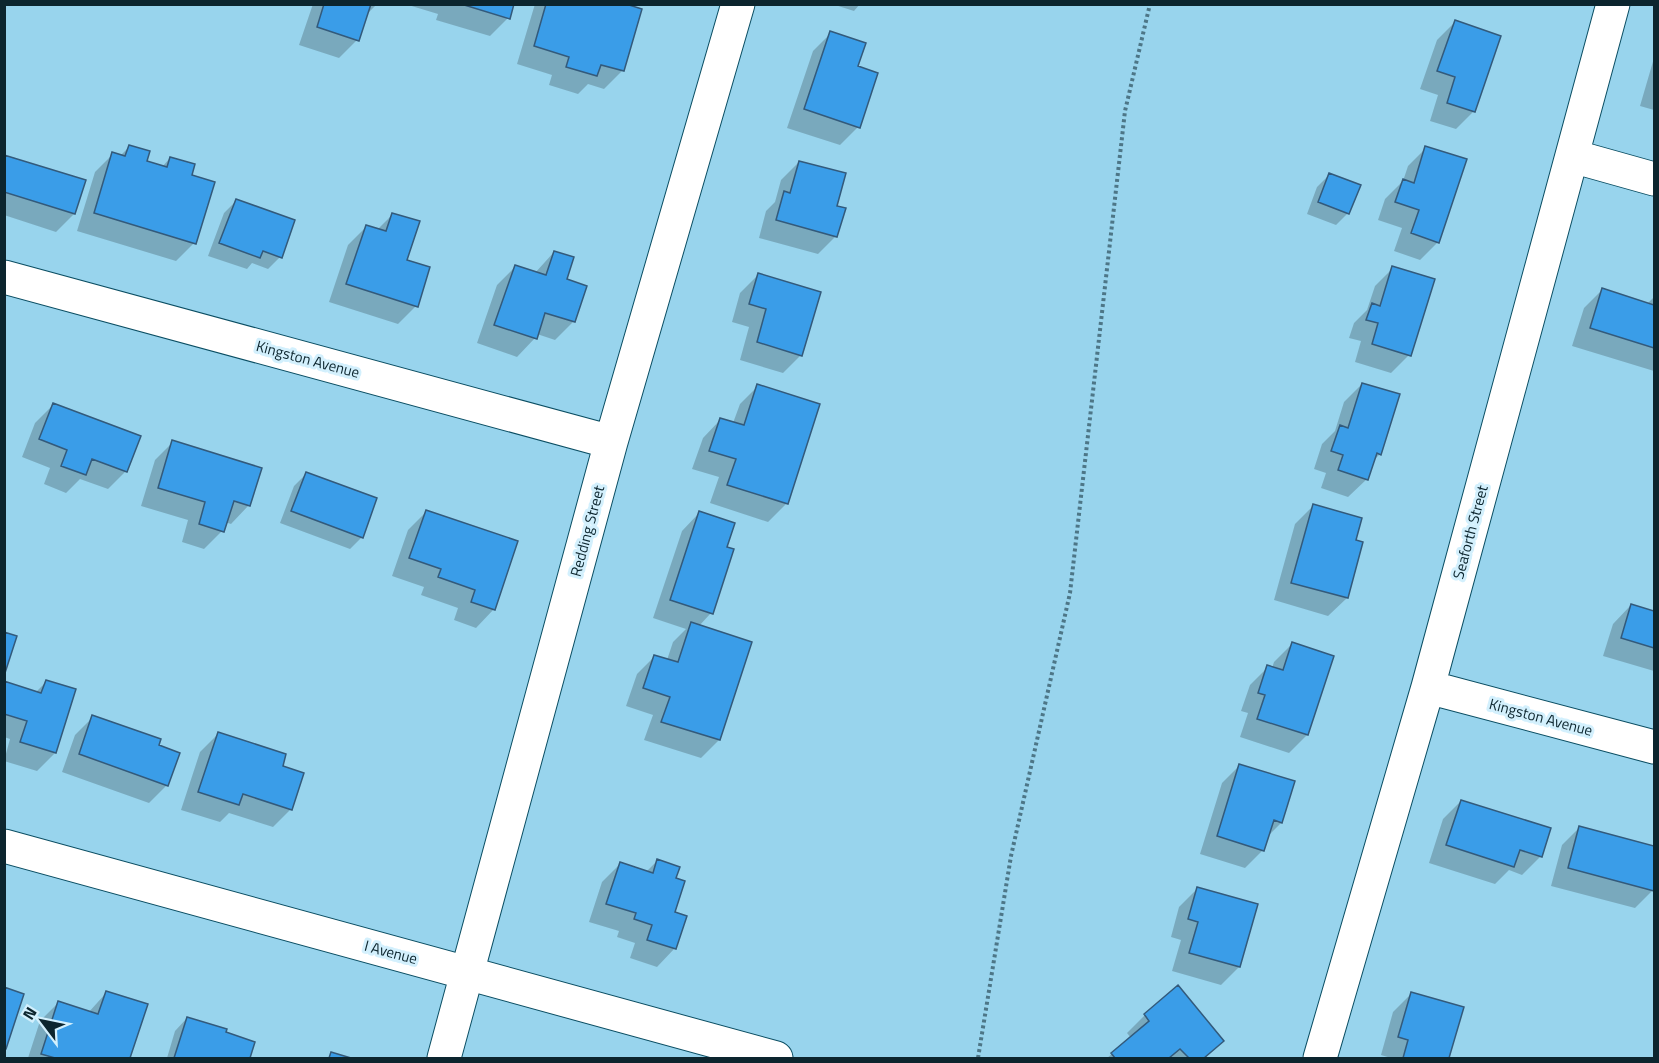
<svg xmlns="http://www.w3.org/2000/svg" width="1659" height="1063" viewBox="0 0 1659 1063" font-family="'Titillium Web',sans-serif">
<rect width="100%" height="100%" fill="#98d4ed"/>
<path fill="#0003" d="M 313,4 L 377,4 L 366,15 L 357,40 L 339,58 L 299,45 Z
M 405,4 L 512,4 L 508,18 L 490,36 L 436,20 L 438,14 Z
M 535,4 L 618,4 L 641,10 L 622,71 L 604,89 L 588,84 L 578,94 L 549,85 L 552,75 L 517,64 Z
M 832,4 L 860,4 L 854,11 Z
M 1455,22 L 1474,111 L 1456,129 L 1430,121 L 1438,95 L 1420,89 L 1437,40 Z
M 831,33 L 856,67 L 858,127 L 840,145 L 787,128 L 813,51 Z
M 1654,58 L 1654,110 L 1640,106 Z
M 129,147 L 145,162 L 162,167 L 170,158 L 190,176 L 194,243 L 176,261 L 77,231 L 95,172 L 113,154 L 120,156 Z
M 1426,148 L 1438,242 L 1420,260 L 1394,251 L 1402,228 L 1378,220 L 1385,199 L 1403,181 L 1408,166 Z
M 4,156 L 74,214 L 56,232 L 4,215 Z
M 799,162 L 835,207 L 836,236 L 818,254 L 759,238 L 766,211 L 775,202 L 781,180 Z
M 1329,175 L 1348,213 L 1336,225 L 1307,214 L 1317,187 Z
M 236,201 L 280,257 L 268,269 L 252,263 L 247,269 L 208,256 L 224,213 Z
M 393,214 L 416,306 L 398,324 L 329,302 L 348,245 L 366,227 L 377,230 Z
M 554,252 L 565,280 L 585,287 L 573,322 L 555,340 L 537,334 L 535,338 L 517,357 L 477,343 L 497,285 L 515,267 L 535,273 Z
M 1393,268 L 1409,355 L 1391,373 L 1355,362 L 1361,341 L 1349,338 L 1354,323 L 1367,310 L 1375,286 Z
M 758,275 L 801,355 L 783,373 L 740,360 L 749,327 L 732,322 L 740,293 Z
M 1602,290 L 1647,304 L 1654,297 L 1654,371 L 1572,346 L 1584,308 Z
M 1362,384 L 1380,454 L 1372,462 L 1367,479 L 1348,497 L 1321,488 L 1326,473 L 1314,469 L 1322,444 L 1335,431 L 1344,402 Z
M 758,386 L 818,405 L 786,504 L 768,522 L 710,503 L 719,477 L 692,469 L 703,438 L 721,419 L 733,423 L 740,404 Z
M 53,405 L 126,471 L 108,489 L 80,479 L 66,493 L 44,484 L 50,468 L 22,457 L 35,423 Z
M 173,442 L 249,505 L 231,524 L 225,522 L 222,531 L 204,549 L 182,542 L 188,520 L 141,506 L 155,460 Z
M 306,474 L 362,537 L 350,549 L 280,523 L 294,486 Z
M 1313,506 L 1354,542 L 1362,543 L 1347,598 L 1328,616 L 1274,600 L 1295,524 Z
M 426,512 L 494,609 L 476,628 L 454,620 L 458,608 L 421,595 L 424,587 L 392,576 L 408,530 Z
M 700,512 L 725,548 L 711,613 L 699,626 L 719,740 L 701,758 L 644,740 L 653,715 L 626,706 L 637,674 L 655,656 L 667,660 L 673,642 L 686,629 L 653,618 L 682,531 Z
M 1631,605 L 1653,612 L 1654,610 L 1654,671 L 1603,656 L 1613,624 Z
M 1292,644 L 1307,735 L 1289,753 L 1240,737 L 1248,713 L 1241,711 L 1250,685 L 1268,667 L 1272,668 L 1274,662 Z
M 46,682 L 74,690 L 55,753 L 37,771 L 4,761 L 10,739 L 4,737 L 4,683 L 35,693 Z
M 93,717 L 157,746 L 167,785 L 149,803 L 62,772 L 75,735 Z
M 218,734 L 281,767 L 291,809 L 273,827 L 229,813 L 220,822 L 181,810 L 200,752 Z
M 1240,765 L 1281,823 L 1268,836 L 1263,850 L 1245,868 L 1200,854 L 1222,783 Z
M 1461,801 L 1549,829 L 1540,857 L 1522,875 L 1509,870 L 1495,884 L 1429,863 L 1443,819 Z
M 1580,827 L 1654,847 L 1653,890 L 1635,908 L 1551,886 L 1562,845 Z
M 657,861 L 674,879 L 675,948 L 657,967 L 630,958 L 635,943 L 617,937 L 619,931 L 589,922 L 602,882 L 620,864 L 646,872 Z
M 1197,889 L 1239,967 L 1221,985 L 1172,971 L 1181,940 L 1171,937 L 1179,907 Z
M 106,993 L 146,1005 L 129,1058 L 28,1058 L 40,1021 L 58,1003 L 88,1013 Z
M 1411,994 L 1462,1008 L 1448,1058 L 1391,1058 L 1381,1055 L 1393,1012 Z
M 1145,1015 L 1222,1041 L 1205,1058 L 1107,1058 L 1131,1038 L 1127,1033 Z
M 187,1018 L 253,1042 L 248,1058 L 167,1058 L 175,1031 Z"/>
<path fill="#3a9de8" stroke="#335a7b" stroke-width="1.5" d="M 324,4 L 371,4 L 359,41 L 317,27 Z
M 461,4 L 514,4 L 510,19 Z
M 546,4 L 626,4 L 642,9 L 624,71 L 601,65 L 597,76 L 566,67 L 569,57 L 534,46 Z
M 1455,20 L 1501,36 L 1475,112 L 1447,103 L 1455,77 L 1437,71 Z
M 830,31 L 866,43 L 858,66 L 878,73 L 860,128 L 804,109 Z
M 129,145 L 150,151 L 147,161 L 167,167 L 170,157 L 195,164 L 192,175 L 215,182 L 196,244 L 94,213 L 112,152 L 125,156 Z
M 1425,146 L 1467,159 L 1439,243 L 1411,233 L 1419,210 L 1395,202 L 1403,179 L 1414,183 Z
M 4,155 L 86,180 L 75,214 L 4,192 Z
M 799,161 L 846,173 L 837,206 L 846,208 L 837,237 L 776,220 L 784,191 L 790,193 Z
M 1329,173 L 1361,185 L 1349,214 L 1318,202 Z
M 236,199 L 295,220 L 282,258 L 263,251 L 260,258 L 219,243 Z
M 392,213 L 420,221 L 407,260 L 430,267 L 418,307 L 346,284 L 366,225 L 386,231 Z
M 554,251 L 574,257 L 567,279 L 587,286 L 575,322 L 545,313 L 537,339 L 494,325 L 515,265 L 546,275 Z
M 1392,266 L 1435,279 L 1411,356 L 1372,344 L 1378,323 L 1366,320 L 1372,303 L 1380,306 Z
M 758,273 L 821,292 L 802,356 L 757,342 L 766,309 L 749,304 Z
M 1602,288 L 1654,305 L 1654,348 L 1590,328 Z
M 1362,383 L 1400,394 L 1381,455 L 1377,453 L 1368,480 L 1338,470 L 1343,455 L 1331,451 L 1340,425 L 1348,428 Z
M 757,384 L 820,404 L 788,504 L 727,485 L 736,459 L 709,451 L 720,418 L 744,425 Z
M 53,403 L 141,436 L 127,472 L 92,459 L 86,475 L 61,466 L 67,450 L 39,439 Z
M 172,440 L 262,468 L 250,506 L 234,501 L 224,532 L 199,524 L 205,502 L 158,488 Z
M 306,472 L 377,498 L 363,538 L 291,511 Z
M 1313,504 L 1362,518 L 1356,540 L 1363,542 L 1348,598 L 1291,583 Z
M 426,510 L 518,541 L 495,610 L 471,602 L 475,590 L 438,577 L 441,569 L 409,558 Z
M 699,511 L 735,523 L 727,547 L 734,549 L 713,614 L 670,600 Z
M 1631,604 L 1654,611 L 1654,648 L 1621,638 Z
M 691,622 L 752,642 L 720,740 L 661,722 L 670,697 L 643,688 L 654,655 L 678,662 Z
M 4,632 L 17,636 L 4,676 Z
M 1292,642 L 1334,656 L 1308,735 L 1257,719 L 1265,695 L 1258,693 L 1267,665 L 1283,670 Z
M 46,680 L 76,689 L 56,753 L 20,742 L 27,721 L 4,714 L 4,681 L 41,693 Z
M 92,715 L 161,739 L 159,745 L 180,753 L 168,786 L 79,754 Z
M 218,732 L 286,754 L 283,766 L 304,773 L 292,810 L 243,794 L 239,805 L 198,792 Z
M 1239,764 L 1295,781 L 1282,823 L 1274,820 L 1264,851 L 1217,836 Z
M 1461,800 L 1551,828 L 1542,857 L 1520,850 L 1514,867 L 1446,845 Z
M 1579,826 L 1654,846 L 1654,891 L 1568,868 Z
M 657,859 L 680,867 L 676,878 L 685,881 L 675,912 L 687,916 L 676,949 L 647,940 L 652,925 L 634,919 L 636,913 L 606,904 L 620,862 L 653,873 Z
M 1197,887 L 1258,904 L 1240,967 L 1189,953 L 1198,922 L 1188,919 Z
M 1178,985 L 1224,1041 L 1204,1058 L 1189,1058 L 1180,1049 L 1169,1058 L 1115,1058 L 1111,1053 L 1149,1021 L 1144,1014 Z
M 4,987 L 24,994 L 6,1049 L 4,1049 Z
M 106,991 L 148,1004 L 130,1058 L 55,1058 L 41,1054 L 58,1001 L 98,1014 Z
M 1411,992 L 1464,1007 L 1449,1058 L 1403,1058 L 1408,1040 L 1398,1037 Z
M 187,1017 L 227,1029 L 226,1032 L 255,1042 L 250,1058 L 174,1058 Z
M 331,1052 L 351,1058 L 329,1058 Z"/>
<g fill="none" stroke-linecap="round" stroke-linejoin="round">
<defs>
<path id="minor" d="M 1572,156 L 1654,179
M 4,277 L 611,442
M 1428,687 L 1654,747
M 444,1058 L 611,442 L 738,4
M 1320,1058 L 1428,687 L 1613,4"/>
<path id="major" d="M 4,846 L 776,1058"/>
</defs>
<use href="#minor" stroke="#0b4e63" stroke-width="35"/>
<use href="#major" stroke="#0b4e63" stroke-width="35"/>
<path stroke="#4d7687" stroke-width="4" stroke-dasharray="3 3" stroke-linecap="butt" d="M 978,1058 L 1011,856 L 1070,593 L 1125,111 L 1150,4"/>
<use href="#minor" stroke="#fff" stroke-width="33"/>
<use href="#major" stroke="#fff" stroke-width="33"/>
</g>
<g text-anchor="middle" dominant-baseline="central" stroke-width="6" stroke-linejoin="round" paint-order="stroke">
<g font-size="15" fill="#0c252e" stroke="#d3f0fd">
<text transform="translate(308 359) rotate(15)">Kingston Avenue</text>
<text transform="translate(587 531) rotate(-75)">Redding Street</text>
<text transform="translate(1470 532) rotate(-75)">Seaforth Street</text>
<text transform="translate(1541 717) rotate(15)">Kingston Avenue</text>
<text transform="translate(391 952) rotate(15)">I Avenue</text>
</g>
</g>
<rect width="1659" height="1063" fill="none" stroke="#0c252e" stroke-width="12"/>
<g transform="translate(42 1021) rotate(302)" stroke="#d3f0fd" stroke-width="4.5" paint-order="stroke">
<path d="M0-4.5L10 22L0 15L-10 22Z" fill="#0c252e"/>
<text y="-9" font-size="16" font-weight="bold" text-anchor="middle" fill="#0c252e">N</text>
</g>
</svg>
